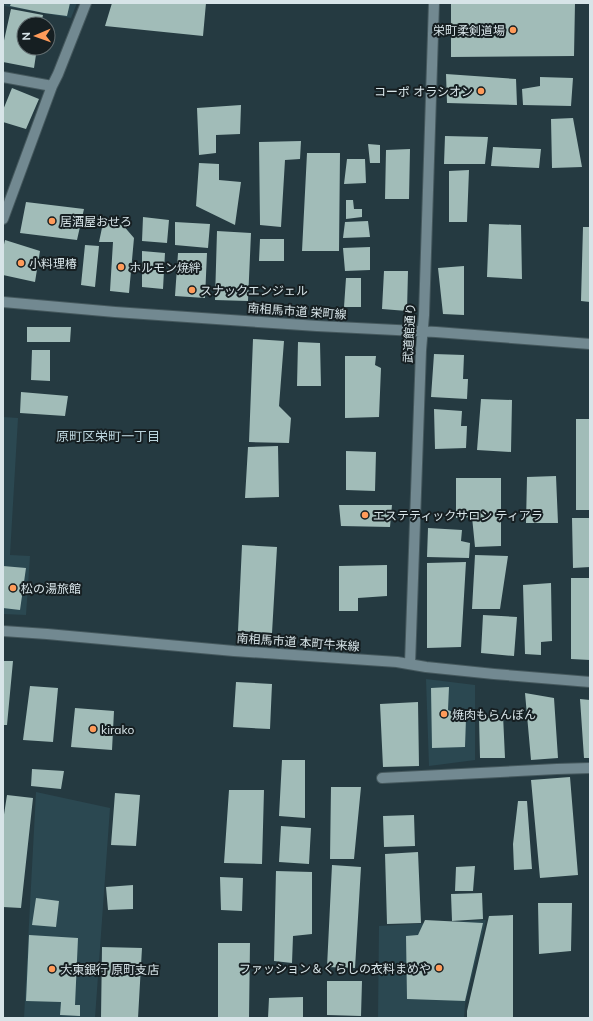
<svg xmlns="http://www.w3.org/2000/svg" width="593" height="1021" viewBox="0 0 593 1021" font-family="Mulish,'Noto Sans JP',sans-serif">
<rect width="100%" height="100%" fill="#253a41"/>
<path fill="#2b4851" d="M 5,3 L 77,3 L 71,18 L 4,6 Z
M 3,417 L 18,418 L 10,555 L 30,556 L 26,615 L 3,614 Z
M 426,679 L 475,685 L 475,760 L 429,766 Z
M 36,792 L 110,808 L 95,1018 L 24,1018 Z
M 486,920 L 465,1004 L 464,1018 L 378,1018 L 379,926 Z"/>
<path fill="#a1bcb8" d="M 11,3 L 70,3 L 67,16 L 44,13 L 10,6 Z
M 112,3 L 206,3 L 203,36 L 105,26 Z
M 451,3 L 575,3 L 574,56 L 451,57 Z
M 11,9 L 43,15 L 41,24 L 24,24 L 24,48 L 37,48 L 34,68 L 3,62 L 3,45 Z
M 446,74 L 516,79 L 517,105 L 447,103 Z
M 540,77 L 573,78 L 571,106 L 523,105 L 522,89 L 540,86 Z
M 12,88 L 39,99 L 26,129 L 3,122 L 3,110 Z
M 241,105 L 240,134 L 216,135 L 216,153 L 199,155 L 197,108 Z
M 573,118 L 582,167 L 552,168 L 551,119 Z
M 445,136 L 488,137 L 485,164 L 444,164 Z
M 301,141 L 300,159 L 285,160 L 281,227 L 260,225 L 259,142 Z
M 368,144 L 380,145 L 380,163 L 370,163 Z
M 493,147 L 541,149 L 539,168 L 491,166 Z
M 410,149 L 409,199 L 385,199 L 386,150 Z
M 307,153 L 340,153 L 339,251 L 302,251 Z
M 347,159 L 365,159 L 366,183 L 344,184 Z
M 199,163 L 219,164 L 219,180 L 241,182 L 235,225 L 196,206 Z
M 469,170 L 467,222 L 449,222 L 449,171 Z
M 346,200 L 353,200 L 354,209 L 362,209 L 362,217 L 346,219 Z
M 26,202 L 84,209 L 77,240 L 20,233 Z
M 143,217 L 169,220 L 167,243 L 142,241 Z
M 368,221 L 370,237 L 343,238 L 345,222 Z
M 175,222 L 210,224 L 208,248 L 175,245 Z
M 103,223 L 122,224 L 134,238 L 129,293 L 110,291 L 113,242 L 99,242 Z
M 489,224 L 521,225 L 522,279 L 487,277 Z
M 583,227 L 590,227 L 590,302 L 581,301 Z
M 217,231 L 251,233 L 248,301 L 215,300 Z
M 260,239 L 284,239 L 284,261 L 259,261 Z
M 5,240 L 40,251 L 35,282 L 3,275 L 3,249 Z
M 85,245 L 99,246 L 95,287 L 81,285 Z
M 370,247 L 370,270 L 345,271 L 343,248 Z
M 142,251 L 165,253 L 163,289 L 142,287 Z
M 178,253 L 207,253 L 205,298 L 175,296 Z
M 464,266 L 464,315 L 443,314 L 438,268 Z
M 384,271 L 408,271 L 407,311 L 382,309 Z
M 346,278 L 361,278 L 361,307 L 344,307 Z
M 27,327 L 71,327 L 70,342 L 27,342 Z
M 253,339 L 284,341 L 279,406 L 291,418 L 289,443 L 249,442 Z
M 298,342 L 320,343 L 321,386 L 297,386 Z
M 32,350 L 50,350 L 50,381 L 31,380 Z
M 434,354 L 464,355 L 463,379 L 468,379 L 467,399 L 431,397 Z
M 345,356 L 376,356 L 375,365 L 381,368 L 379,417 L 345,418 Z
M 21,392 L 68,396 L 65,416 L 20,413 Z
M 481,399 L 512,400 L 511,452 L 477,450 Z
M 434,409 L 462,411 L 461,426 L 467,426 L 466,448 L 435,449 Z
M 576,419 L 590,419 L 590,510 L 576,510 Z
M 278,446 L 279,497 L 245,498 L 248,447 Z
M 346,451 L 376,452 L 375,491 L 346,490 Z
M 556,476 L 558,523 L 526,523 L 527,477 Z
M 456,478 L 501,478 L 501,546 L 475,547 L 472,517 L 456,518 Z
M 339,505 L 392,505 L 390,527 L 341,526 Z
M 572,518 L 590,518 L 590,567 L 573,568 Z
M 428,528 L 462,530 L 461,541 L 470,543 L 469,558 L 427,557 Z
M 242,545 L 277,547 L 272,633 L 238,631 Z
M 475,555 L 508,556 L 500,609 L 472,609 Z
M 466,562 L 461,647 L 427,648 L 427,563 Z
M 387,565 L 387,596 L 358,598 L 358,611 L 339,611 L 339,566 Z
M 3,566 L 26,568 L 20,610 L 3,608 Z
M 571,578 L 590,578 L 590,660 L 571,659 Z
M 551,583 L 552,641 L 541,642 L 541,655 L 525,654 L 523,585 Z
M 483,615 L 517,617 L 514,656 L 481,653 Z
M 3,661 L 13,661 L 7,725 L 3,725 Z
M 236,682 L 272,684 L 270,729 L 233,727 Z
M 30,686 L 58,688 L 53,742 L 23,740 Z
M 449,687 L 448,710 L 466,718 L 465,747 L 432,748 L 431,688 Z
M 525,693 L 554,698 L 558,758 L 531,760 Z
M 580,699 L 590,700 L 590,758 L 584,758 Z
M 418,702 L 419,766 L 383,767 L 380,704 Z
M 75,708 L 114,711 L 112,750 L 71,747 Z
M 503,715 L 505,758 L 480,758 L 479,717 Z
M 282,760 L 305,760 L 305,818 L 279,816 Z
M 32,769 L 64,771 L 61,789 L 31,786 Z
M 570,777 L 578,875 L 540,878 L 531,780 Z
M 331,787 L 361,787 L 354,859 L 330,859 Z
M 229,790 L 264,790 L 262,864 L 224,863 Z
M 115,793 L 140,795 L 136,846 L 111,845 Z
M 7,795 L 33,798 L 21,908 L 3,907 L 3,821 Z
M 518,801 L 527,801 L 532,869 L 514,870 L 513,844 Z
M 414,815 L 415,846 L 384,847 L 383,816 Z
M 281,826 L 311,828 L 309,864 L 279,862 Z
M 418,852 L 421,923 L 387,924 L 385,854 Z
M 332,865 L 361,867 L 355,968 L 327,967 Z
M 475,866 L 473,891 L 455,891 L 456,867 Z
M 276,871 L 312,872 L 312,934 L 293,936 L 292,963 L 274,961 Z
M 220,877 L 243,878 L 242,911 L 221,910 Z
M 133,885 L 133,909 L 108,910 L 106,887 Z
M 482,893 L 483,919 L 452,921 L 451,894 Z
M 36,898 L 59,901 L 56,927 L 32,925 Z
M 538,903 L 572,903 L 571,951 L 539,954 Z
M 513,915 L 513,1018 L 467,1018 L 467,1011 L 489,916 Z
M 425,920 L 483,923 L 465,1001 L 407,999 L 406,936 L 418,935 Z
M 29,935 L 78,938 L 75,1005 L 80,1005 L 80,1016 L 60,1015 L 61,1002 L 26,1001 Z
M 218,943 L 250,943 L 249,1018 L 218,1018 Z
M 102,947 L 142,948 L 138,1018 L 101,1018 Z
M 327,981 L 362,981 L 361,1016 L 327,1015 Z
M 303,997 L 303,1018 L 268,1018 L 269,998 Z"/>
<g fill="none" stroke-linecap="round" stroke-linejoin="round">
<defs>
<path id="minor" d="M 3,77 L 52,86
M 3,219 L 52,86 L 58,74 L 86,3
M 3,302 L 115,312 L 317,326 L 436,332 L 590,344
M 3,631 L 47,634 L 234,651 L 397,662 L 426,667 L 494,674 L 590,682
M 410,664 L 421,350 L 424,315 L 434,3
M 382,778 L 557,769 L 590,768"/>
</defs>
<use href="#minor" stroke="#45585d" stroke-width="12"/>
<use href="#minor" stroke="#728991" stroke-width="10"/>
</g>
<g fill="#ff9b5a" stroke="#161f22" stroke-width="1.5">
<circle cx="513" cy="30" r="4"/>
<circle cx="481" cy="91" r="4"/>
<circle cx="52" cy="221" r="4"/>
<circle cx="21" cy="263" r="4"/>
<circle cx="121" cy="267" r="4"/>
<circle cx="192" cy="290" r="4"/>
<circle cx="365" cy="515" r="4"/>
<circle cx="13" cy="588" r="4"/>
<circle cx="444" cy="714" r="4"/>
<circle cx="93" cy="729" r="4"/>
<circle cx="439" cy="968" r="4"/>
<circle cx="52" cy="969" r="4"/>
</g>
<g text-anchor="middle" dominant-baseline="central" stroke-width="4" stroke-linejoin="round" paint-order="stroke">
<g font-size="12" fill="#d7e4e8" stroke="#161f22" text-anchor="start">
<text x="505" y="30" text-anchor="end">栄町柔剣道場</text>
<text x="473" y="91" text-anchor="end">コーポ オラシオン</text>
<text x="60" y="221">居酒屋おせろ</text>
<text x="29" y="263">小料理椿</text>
<text x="129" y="267">ホルモン焼絆</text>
<text x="200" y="290">スナックエンジェル</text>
<text x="373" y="515">エステティックサロン ティアラ</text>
<text x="21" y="588">松の湯旅館</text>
<text x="452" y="714">焼肉もらんぼん</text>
<text x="101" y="729">kirako</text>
<text x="431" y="968" text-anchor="end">ファッション＆くらしの衣料まめや</text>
<text x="60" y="969">大東銀行 原町支店</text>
</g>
<g font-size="12" fill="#d7e4e8" stroke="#161f22">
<text transform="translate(297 311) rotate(4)">南相馬市道 栄町線</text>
<text transform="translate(409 333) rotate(-87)">武道館通り</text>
<text transform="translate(298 642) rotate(4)">南相馬市道 本町牛来線</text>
</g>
<g font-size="13" fill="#bbd4dc" stroke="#161f22">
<text x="108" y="436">原町区栄町一丁目</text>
</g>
</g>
<rect width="593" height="1021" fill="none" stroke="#d7e4e8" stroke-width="8"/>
<g transform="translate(36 36) rotate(268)"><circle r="19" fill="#161f22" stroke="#636e71"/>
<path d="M0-3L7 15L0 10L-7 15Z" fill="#ff9b5a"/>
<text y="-6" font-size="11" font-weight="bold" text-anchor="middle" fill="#d7e4e8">N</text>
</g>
</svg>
